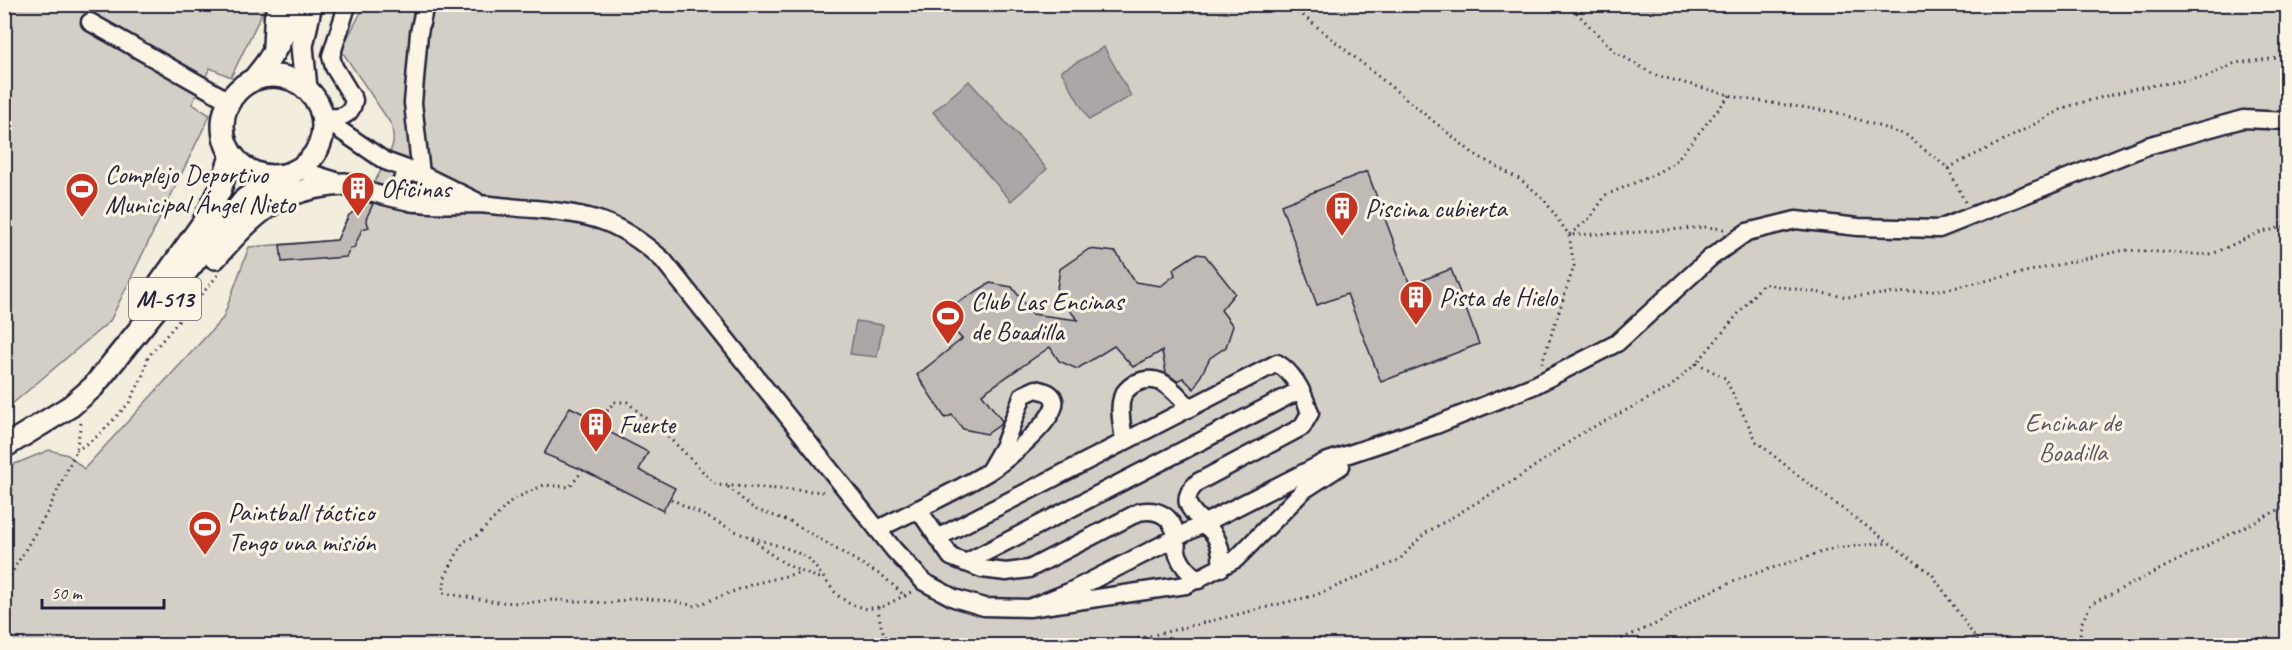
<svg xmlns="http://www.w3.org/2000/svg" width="2292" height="650" viewBox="0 0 2292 650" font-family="Caveat,sans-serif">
<rect width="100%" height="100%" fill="#f3edde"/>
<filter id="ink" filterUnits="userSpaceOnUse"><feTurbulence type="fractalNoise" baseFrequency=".0167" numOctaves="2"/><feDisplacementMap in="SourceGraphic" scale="12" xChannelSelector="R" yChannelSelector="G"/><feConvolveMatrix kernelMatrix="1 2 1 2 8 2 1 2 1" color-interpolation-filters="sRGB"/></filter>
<g filter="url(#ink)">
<path fill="#d4cfc6" stroke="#7b7880" stroke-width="1.5" d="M 4,5 L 266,5 L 231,77 L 210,68 L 192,104 L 210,115 L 110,321 L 5,410 Z
M 365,5 L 2287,5 L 2287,645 L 5,646 L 5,468 L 49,450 L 68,455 L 84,469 L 223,318 L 249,247 L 337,240 C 341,232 344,221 350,215 C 364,200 388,163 393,143 C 394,136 393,131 391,124 L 341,50 Z"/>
<path fill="#aca7a6" stroke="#75727b" stroke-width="1.5" d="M 1104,47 L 1131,96 L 1089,120 L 1061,71 Z
M 969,81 L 1047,169 L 1011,201 L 933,112 Z
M 856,321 L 883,325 L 877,357 L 850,354 Z"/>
<path fill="#bfbab6" stroke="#22223b" stroke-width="1.5" d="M 1367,171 L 1410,285 L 1451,269 L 1479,344 L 1381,382 L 1347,294 L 1317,305 L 1281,205 Z
M 362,200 L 373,204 L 366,219 L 369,227 L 362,229 L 354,248 L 351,248 L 346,257 L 282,262 L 280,245 L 337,240 L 349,215 L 355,211 Z
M 1089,249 L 1116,252 L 1135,282 L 1161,286 L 1175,275 L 1173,269 L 1196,254 L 1205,255 L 1235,293 L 1221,310 L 1233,326 L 1226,347 L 1210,358 L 1194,389 L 1183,378 L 1177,381 L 1166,373 L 1162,351 L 1133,367 L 1114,346 L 1077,369 L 1059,361 L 1050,347 L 982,394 L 1002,421 L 1001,424 L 987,434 L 963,429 L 952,415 L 945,418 L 917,375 L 962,339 L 951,327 L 955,304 L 990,283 L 1012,287 L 1032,314 L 1078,320 L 1056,295 L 1060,269 Z
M 570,407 L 586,415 L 584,419 L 648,452 L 639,470 L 675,488 L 663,511 L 583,470 L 544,454 Z"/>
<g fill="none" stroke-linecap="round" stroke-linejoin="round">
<defs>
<path id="minor" d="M 90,22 L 229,101
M 271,56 L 273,16 L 279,4
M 321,113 L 334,126 L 385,161 L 421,174 L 476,201
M 325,117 C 341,118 351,117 354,100 L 334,67 L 331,56 L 346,9
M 298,170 C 337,179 372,196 412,202 C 432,206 455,204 476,204 C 495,205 515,208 535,209 C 593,215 618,220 663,260 L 894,550 L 924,582 L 954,598 L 984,607 L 1029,608 L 1186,585 L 1236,559 L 1304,490 L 1341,466
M400 188a15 15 0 1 1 30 0a15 15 0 1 1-30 0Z
M 421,174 L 413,103 L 419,33 L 425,4
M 1124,441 C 1123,429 1118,410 1122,398 C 1123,393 1129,387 1134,384 C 1160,371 1172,390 1189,407
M 918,509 L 951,557 L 982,569 L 1006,572 L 1029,569 L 1139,512 C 1158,508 1173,516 1176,537 C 1177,543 1176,549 1178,555 C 1182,566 1190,574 1199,580
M 878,529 C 914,511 953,493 988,472 C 1002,463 1060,418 1054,400 C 1052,392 1043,391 1036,389 L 1023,395 L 1004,445 L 989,471
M 937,538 L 1277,363 C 1294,373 1304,394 1310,413 L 1302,427 L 1198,482 C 1171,506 1203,517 1215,536 C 1221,546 1222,557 1221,568
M 965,563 L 1300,390
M 1029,608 L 1069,592 L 1325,462 L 1436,425 L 1535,385 L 1617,343 L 1710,258 L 1747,232 L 1796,220 L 1858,227 L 1939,229 L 2147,146 L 2243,119 L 2288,121"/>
<path id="major" d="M223 126a50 50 0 1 1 100 0a50 50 0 1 1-100 0Z
M 254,79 C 274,56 286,33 296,4
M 306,89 L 302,46 L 311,4
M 215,258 C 255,212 281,187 345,184
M 152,295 L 203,223 L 220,190 L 231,156
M 4,447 L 71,406 L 93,387 L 245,199 L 265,185 L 291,173"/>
</defs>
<use href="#minor" stroke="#22223b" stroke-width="21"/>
<use href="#major" stroke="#22223b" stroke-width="26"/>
<path stroke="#22223b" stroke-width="3" stroke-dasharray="1.5 4.5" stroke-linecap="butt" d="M 1289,4 L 1474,154 L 1521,180 L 1543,198 L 1569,235 L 1574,266 L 1542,363
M 1568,4 L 1615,52 L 1655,75 L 1744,99 L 1835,112 L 1906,135 L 1948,168 L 1965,202
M 1948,168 L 2007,139 L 2066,107 L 2136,88 L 2207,77 L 2235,63 L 2288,57
M 1724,229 L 1707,227 L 1626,233 L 1569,235 L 1590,218 L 1606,195 L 1651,176 L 1674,163 L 1730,95
M 1697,363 L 1725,378 L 1757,442 L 1806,482 L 1932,574 L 1976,639 L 1984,646
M 599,427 L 604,415 L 614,402 L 627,402 L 679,447 L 716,485 L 826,492
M 76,451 L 99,435 L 129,403 L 142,378 L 148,357 L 218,275
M 583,470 L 570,487 L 544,485 L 512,500 L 478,535 L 463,542 L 445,577 L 443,593 L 496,602 L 524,603 L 553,600 L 610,603 L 635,598 L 673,601 L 695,606 L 753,584 L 802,572
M 728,487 L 754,509 L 789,521 L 884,577 L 906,597
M 671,499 L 741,534 L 792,550 L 809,559 L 837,595 L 850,604 L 867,609 L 884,606 L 911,592
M 752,538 C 774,559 791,569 820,578
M 4,586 L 48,511 L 76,451 L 81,423 L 79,420
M 878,607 C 880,622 881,637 895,646
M 46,646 L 78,643 L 91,646
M 1109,646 L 1316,595 L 1399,560 L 1424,534 L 1518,478 L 1582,433 L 1669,388 L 1697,363 L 1763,284 L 1847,297 L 1948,289 L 2125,250 L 2210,255 L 2258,233 L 2288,226
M 1605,646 L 1658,623 L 1700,596 L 1747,576 L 1835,548 L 1888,543
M 2079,646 L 2081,624 L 2091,604 L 2288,505"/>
<use href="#minor" stroke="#fcf5e5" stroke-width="16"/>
<use href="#major" stroke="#fcf5e5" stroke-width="21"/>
</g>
</g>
<defs>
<symbol id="building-pin" viewBox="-11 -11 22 30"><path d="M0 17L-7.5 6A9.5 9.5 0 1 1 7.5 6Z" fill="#c8321e" stroke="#fcf5e5"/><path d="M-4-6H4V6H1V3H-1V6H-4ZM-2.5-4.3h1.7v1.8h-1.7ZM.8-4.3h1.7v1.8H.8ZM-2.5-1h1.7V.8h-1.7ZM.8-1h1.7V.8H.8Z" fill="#fff"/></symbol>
<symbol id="stadium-pin" viewBox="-11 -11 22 30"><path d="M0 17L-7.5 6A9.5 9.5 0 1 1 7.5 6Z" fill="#c8321e" stroke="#fcf5e5"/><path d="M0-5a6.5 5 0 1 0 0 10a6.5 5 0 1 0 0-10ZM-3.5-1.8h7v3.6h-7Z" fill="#fff"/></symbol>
</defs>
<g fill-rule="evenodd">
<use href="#building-pin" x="339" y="169" width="38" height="52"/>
<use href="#stadium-pin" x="63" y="170" width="38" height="52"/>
<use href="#building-pin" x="1323" y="189" width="38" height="52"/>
<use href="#building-pin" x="1397" y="278" width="38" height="52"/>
<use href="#stadium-pin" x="929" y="297" width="38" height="52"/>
<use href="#building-pin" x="577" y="405" width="38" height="52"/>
<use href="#stadium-pin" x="186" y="508" width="38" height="52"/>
</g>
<g text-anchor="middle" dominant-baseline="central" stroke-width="6" stroke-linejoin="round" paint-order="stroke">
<rect fill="#fcf5e5" stroke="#63616e" stroke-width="1.5" x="129" y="278" width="72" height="42" rx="4.5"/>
<g font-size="24" font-weight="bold" fill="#22223b">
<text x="165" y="299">M-513</text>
</g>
<g font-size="26" fill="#22223b" stroke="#fcf5e5" text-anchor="start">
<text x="105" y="174">Complejo Deportivo<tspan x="105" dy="30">Municipal Ángel Nieto</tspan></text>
<text x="381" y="188">Oficinas</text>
<text x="1365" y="208">Piscina cubierta</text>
<text x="1439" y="297">Pista de Hielo</text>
<text x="971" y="301">Club Las Encinas<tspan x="971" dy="30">de Boadilla</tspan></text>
<text x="619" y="424">Fuerte</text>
<text x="228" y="512">Paintball táctico<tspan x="228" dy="30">Tengo una misión</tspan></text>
</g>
<g font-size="26" fill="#575665" stroke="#fcf5e5">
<text x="2073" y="422">Encinar de<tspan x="2073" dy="30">Boadilla</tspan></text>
</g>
</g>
<rect width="2292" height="650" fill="none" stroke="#fcf5e5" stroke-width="24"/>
<rect x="12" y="12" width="2268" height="626" fill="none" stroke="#22223b" stroke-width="2" filter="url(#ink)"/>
<path d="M42 599v9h122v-9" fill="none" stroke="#22223b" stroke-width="3"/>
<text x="51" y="599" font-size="18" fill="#22223b" stroke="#fcf5e5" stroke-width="4.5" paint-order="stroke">50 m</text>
</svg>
